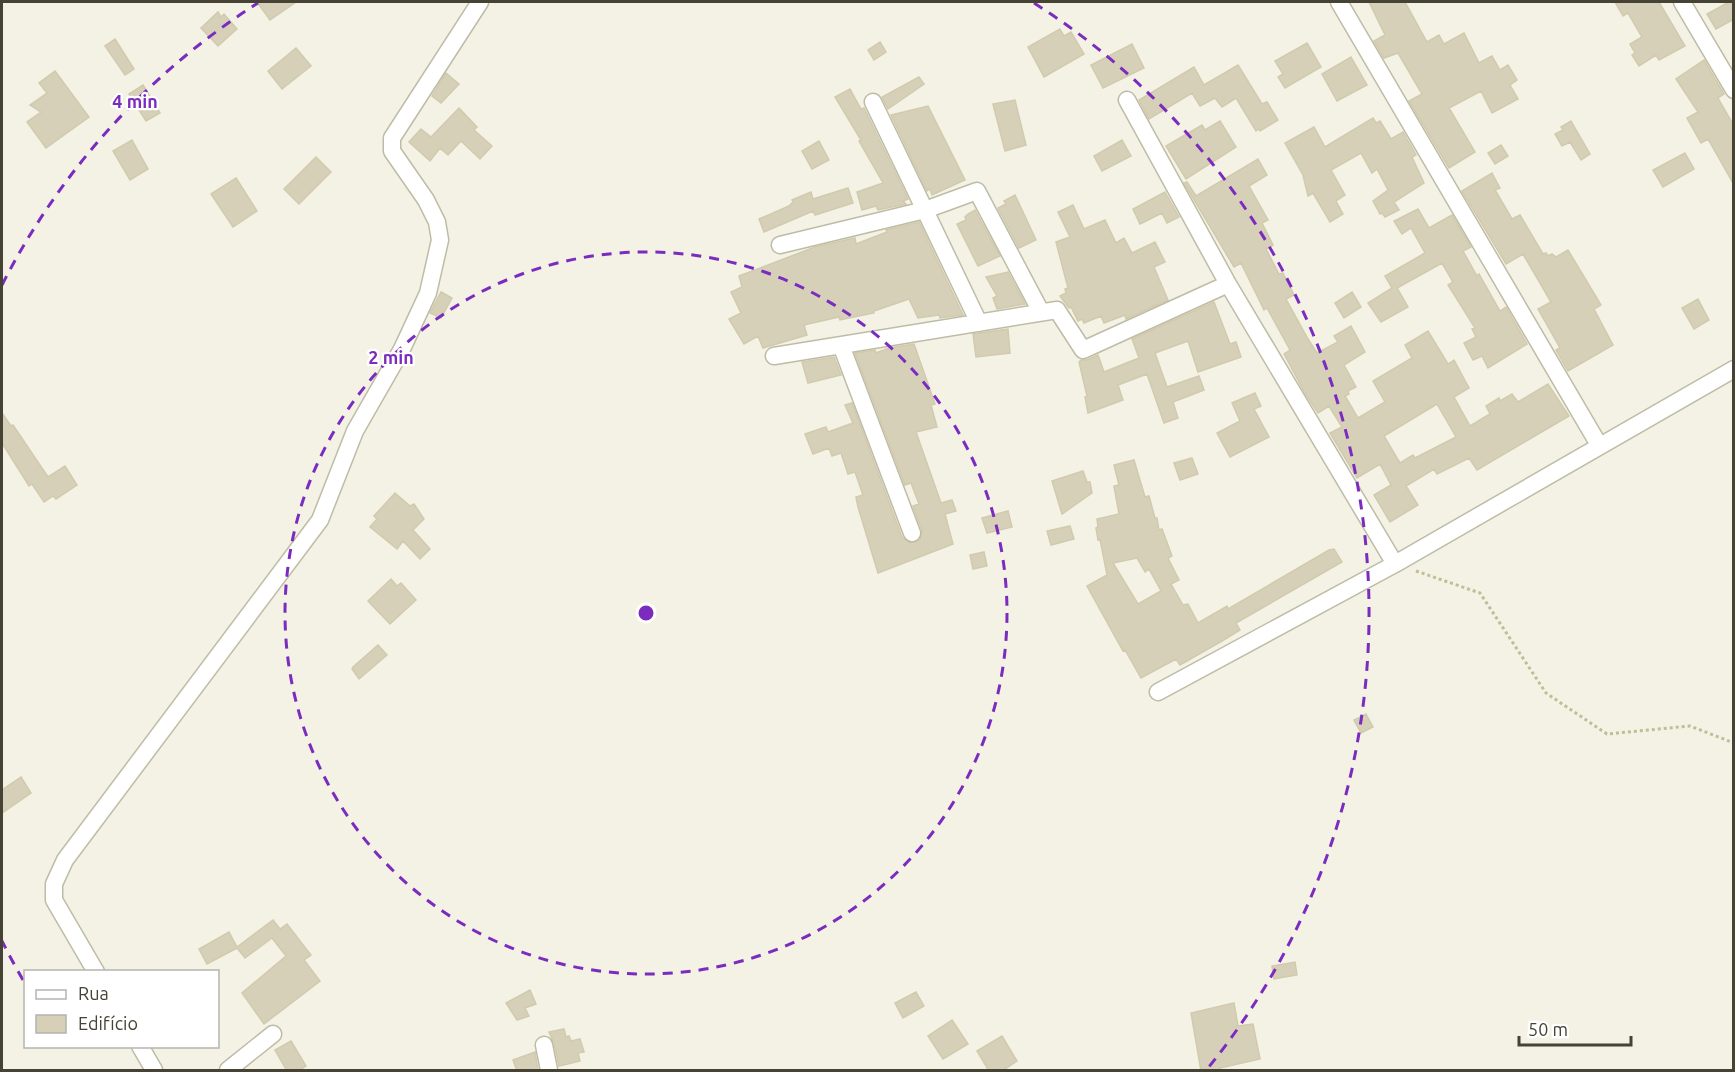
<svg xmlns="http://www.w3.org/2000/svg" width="1735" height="1072" viewBox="0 0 1735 1072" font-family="Ubuntu,sans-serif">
<rect width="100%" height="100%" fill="#f3f2e4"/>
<path fill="#d6d0b9" stroke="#d1caac" stroke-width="1.5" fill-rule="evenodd" d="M 257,2 L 296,2 L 270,20 Z
M 1369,2 L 1405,2 L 1427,42 L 1439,35 L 1444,44 L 1464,33 L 1479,63 L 1492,56 L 1500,70 L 1508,65 L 1517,80 L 1510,85 L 1518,99 L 1492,113 L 1481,91 L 1449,108 L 1475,152 L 1449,168 L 1409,101 L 1422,94 L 1398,53 L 1384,58 L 1374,41 L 1385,35 Z
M 1615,2 L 1659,2 L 1685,46 L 1659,60 L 1656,55 L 1639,66 L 1632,55 L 1635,53 L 1630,44 L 1642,37 L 1628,13 L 1623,16 Z
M 1729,2 L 1734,2 L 1734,19 L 1716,29 L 1707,14 Z
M 218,12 L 221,17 L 224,14 L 237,29 L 218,46 L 201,28 Z
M 1060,29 L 1064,36 L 1071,32 L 1084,54 L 1044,77 L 1028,47 Z
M 115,39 L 134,69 L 125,75 L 105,46 Z
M 880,42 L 886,52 L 874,60 L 868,50 Z
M 1307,43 L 1321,67 L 1285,88 L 1278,77 L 1283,74 L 1275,61 Z
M 1132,44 L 1144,68 L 1103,88 L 1091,65 Z
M 296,48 L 311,66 L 282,89 L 268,71 Z
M 1351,57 L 1367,85 L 1337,101 L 1322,74 Z
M 1704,60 L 1724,94 L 1718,98 L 1734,126 L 1734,185 L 1708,139 L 1701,143 L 1687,118 L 1698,112 L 1676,79 Z
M 1238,65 L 1262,104 L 1267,102 L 1278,120 L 1260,131 L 1259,129 L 1256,131 L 1236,98 L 1222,107 L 1215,98 L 1200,106 L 1192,93 L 1149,119 L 1139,100 L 1194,67 L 1204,85 Z
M 55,71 L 89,117 L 46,148 L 27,122 L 41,112 L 30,105 L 47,93 L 39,83 Z
M 446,73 L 459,84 L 441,103 L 432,96 Z
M 919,77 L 924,84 L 888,109 L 882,97 Z
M 143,85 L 160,113 L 146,121 L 129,94 Z
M 850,89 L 861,109 L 864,108 L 908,199 L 903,201 L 906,204 L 878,210 L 876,206 L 862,210 L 857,192 L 883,183 L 859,141 L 861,140 L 835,97 Z
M 1015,100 L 1026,145 L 1005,151 L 993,104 Z
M 928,106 L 965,180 L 932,195 L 930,189 L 927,191 L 891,115 Z
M 459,108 L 477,127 L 474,130 L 492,146 L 480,159 L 461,141 L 448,155 L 440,148 L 430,161 L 409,142 L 421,129 L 431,137 Z
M 1373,118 L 1376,123 L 1380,121 L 1391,139 L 1403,132 L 1416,155 L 1412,157 L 1424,183 L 1394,202 L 1399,210 L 1385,217 L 1382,213 L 1380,214 L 1373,201 L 1388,190 L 1377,169 L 1372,173 L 1361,153 L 1331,170 L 1345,195 L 1336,201 L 1343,214 L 1330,222 L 1313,193 L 1308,196 L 1303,175 L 1285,143 L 1314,127 L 1325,147 Z
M 1220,121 L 1236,147 L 1186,179 L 1166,146 L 1202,125 L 1205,130 Z
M 1571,121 L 1590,154 L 1581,160 L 1570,142 L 1562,146 L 1555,134 L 1563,130 L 1561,127 Z
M 132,140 L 148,169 L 130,180 L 113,151 Z
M 1122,140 L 1131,156 L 1102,171 L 1094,156 Z
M 819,141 L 829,160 L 812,169 L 802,151 Z
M 1501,145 L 1508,156 L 1495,164 L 1488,153 Z
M 1685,153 L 1694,169 L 1663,187 L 1653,170 Z
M 316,157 L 331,172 L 299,204 L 284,189 Z
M 1258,159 L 1267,175 L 1249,186 L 1268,220 L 1262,223 L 1273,245 L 1266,249 L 1279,274 L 1283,273 L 1294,295 L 1286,299 L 1308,339 L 1317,353 L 1338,342 L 1334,336 L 1351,326 L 1365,352 L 1344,365 L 1356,387 L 1348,391 L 1349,394 L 1345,396 L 1358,418 L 1385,402 L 1373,381 L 1412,358 L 1405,345 L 1428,331 L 1448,364 L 1454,360 L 1469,388 L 1454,397 L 1470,426 L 1490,414 L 1486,406 L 1499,398 L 1500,401 L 1512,394 L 1518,402 L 1548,384 L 1569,416 L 1477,470 L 1469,458 L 1437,474 L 1434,469 L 1406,486 L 1418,505 L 1390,522 L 1374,495 L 1391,485 L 1380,464 L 1357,478 L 1330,433 L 1342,427 L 1329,406 L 1318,413 L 1305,393 L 1284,354 L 1290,350 L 1267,308 L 1264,310 L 1241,263 L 1234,267 L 1184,183 L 1187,182 L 1196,196 ZM 1437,404 L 1456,437 L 1415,458 L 1413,455 L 1400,463 L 1384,436 Z
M 1492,173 L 1500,188 L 1495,190 L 1512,219 L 1520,215 L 1543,254 L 1546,253 L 1548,256 L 1552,254 L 1556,257 L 1568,250 L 1601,305 L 1594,309 L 1613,345 L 1568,371 L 1556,350 L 1560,348 L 1538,309 L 1551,302 L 1523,254 L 1506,264 L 1462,191 Z
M 236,178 L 257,211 L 233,227 L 211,194 Z
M 848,188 L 853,203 L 815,215 L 813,211 L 764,232 L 759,219 L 789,206 L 793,202 L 792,200 L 811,192 L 813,199 Z
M 1165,192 L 1179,217 L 1167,223 L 1162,213 L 1140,224 L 1133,209 Z
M 1015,195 L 1036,240 L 1019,248 L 998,208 L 1006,204 L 1004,201 Z
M 1073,205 L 1084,229 L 1105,220 L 1116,243 L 1124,238 L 1132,253 L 1155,242 L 1165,262 L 1154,267 L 1168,300 L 1126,319 L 1125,315 L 1104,323 L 1101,316 L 1084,323 L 1082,319 L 1078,321 L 1071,307 L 1069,308 L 1060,296 L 1066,293 L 1065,289 L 1068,288 L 1056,242 L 1070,237 L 1058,212 Z
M 1418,209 L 1429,228 L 1452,215 L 1471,247 L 1463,251 L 1477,276 L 1479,274 L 1500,311 L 1506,307 L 1527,344 L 1488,368 L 1482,356 L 1473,360 L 1464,343 L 1476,337 L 1472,329 L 1475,328 L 1448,285 L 1453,282 L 1442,263 L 1397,288 L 1408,307 L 1381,322 L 1368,303 L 1392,288 L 1385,276 L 1425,253 L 1411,228 L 1402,234 L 1394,221 Z
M 975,210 L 1000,256 L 978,266 L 957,224 L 966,220 L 965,217 L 968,214 Z
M 919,222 L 963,315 L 940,318 L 939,315 L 918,318 L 909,299 L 874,311 L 874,313 L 840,320 L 839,317 L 804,325 L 807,335 L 763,348 L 758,336 L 744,344 L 729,319 L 741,313 L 731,292 L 742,287 L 739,276 L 815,247 L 855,238 L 856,244 L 887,232 L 886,230 Z
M 1008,272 L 1025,304 L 997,309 L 993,298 L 997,296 L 986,277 Z
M 441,292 L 452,298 L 441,318 L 430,313 Z
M 1352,292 L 1361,307 L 1344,318 L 1335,303 Z
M 1698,299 L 1709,320 L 1694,329 L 1682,308 Z
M 1214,302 L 1230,344 L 1236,342 L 1241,357 L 1198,372 L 1188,341 L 1155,353 L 1167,387 L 1199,376 L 1204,390 L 1173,402 L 1178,418 L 1164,423 L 1147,374 L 1118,385 L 1123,400 L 1088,413 L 1085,397 L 1087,396 L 1079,362 L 1081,360 L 1087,360 L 1098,355 L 1104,372 L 1139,358 L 1132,339 Z
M 1008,329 L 1010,353 L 976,357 L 973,334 Z
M 914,344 L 935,404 L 931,405 L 937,427 L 916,432 L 941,503 L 952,500 L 956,511 L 945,514 L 953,544 L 878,573 L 858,507 L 856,497 L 863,495 L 855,472 L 848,474 L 841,453 L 832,456 L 829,448 L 813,454 L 805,434 L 826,427 L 828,432 L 853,423 L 845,405 L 852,403 L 902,537 L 910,543 L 920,540 L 922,530 L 913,506 L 919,504 L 911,483 L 905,485 L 855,353 L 875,350 L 876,353 L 889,348 Z
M 834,357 L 841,375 L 808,383 L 802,362 Z
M 1255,393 L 1261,406 L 1254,409 L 1269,437 L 1230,457 L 1217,433 L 1240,421 L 1232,403 Z
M 2,413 L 11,426 L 13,425 L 48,477 L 65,466 L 77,485 L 56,499 L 53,496 L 44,502 L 32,484 L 29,486 L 2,443 Z
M 1192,458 L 1198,474 L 1180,480 L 1174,463 Z
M 1134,460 L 1145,497 L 1149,496 L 1155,518 L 1157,518 L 1159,530 L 1162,529 L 1172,556 L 1168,558 L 1179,580 L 1171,584 L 1183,605 L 1188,604 L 1198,623 L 1227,606 L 1228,609 L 1329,550 L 1334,549 L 1342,562 L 1236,623 L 1240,630 L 1222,641 L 1180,665 L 1176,659 L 1141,678 L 1125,650 L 1123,651 L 1087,586 L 1107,575 L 1100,539 L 1098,540 L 1096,528 L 1098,527 L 1097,519 L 1119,514 L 1114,486 L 1119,485 L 1114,465 ZM 1137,558 L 1145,572 L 1149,569 L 1161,591 L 1138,604 L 1113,563 Z
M 1083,471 L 1087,482 L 1090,482 L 1092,493 L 1062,514 L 1052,481 Z
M 395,493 L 410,506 L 414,504 L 424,519 L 413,530 L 430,549 L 420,559 L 403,541 L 397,549 L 370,527 L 377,519 L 374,516 Z
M 1008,511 L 1012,527 L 987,533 L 982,518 Z
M 1070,526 L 1074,539 L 1051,545 L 1047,531 Z
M 984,552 L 987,566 L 973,569 L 970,555 Z
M 391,579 L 397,586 L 401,583 L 416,600 L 390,624 L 368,601 Z
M 378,645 L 387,655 L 359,679 L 352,669 L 353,667 Z
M 1366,714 L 1373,727 L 1361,733 L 1354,720 Z
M 21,777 L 31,793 L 2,813 L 2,790 Z
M 273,920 L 280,929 L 287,924 L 311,955 L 304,960 L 320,981 L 264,1024 L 242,993 L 286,956 L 272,938 L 245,958 L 237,948 L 207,964 L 199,949 L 229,932 L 237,947 Z
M 1295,962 L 1297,975 L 1274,979 L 1272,966 Z
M 530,990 L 536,1004 L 525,1008 L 529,1016 L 517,1020 L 506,1003 Z
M 916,992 L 924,1006 L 903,1018 L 895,1003 Z
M 1234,1003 L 1238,1026 L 1253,1024 L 1260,1059 L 1220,1068 L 1220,1071 L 1201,1071 L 1191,1013 Z
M 952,1020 L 968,1044 L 943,1059 L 928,1036 Z
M 564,1029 L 566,1037 L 569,1036 L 571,1041 L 580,1039 L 584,1052 L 578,1053 L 580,1061 L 559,1066 L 554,1043 L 549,1032 Z
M 1002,1036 L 1017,1061 L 1002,1071 L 989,1071 L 977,1051 Z
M 291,1041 L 306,1066 L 298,1071 L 287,1071 L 275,1050 Z
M 535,1052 L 538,1070 L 517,1071 L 513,1060 Z"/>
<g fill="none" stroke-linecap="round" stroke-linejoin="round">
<defs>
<path id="minor" d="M 1339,2 L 1599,445
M 1682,2 L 1734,90
M 1127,100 L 1228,284 L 1395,564
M 873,102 L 979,323
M 780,245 L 925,210 L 977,191 L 1041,312
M 841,345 L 912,533
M 774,356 L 1057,310 L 1083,350 L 1228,284
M 1158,692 L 1395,564 L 1734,369
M 96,972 L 54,900 L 54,884 L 65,860 L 320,520 L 355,431 L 402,349 L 428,293 L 440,240 L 437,222 L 426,200 L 392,151 L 392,138 L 480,2
M 544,1045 L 549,1070
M 140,1046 L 154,1070
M 228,1070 L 273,1034"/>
</defs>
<use href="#minor" stroke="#bfbca6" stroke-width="19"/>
<path stroke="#c2bc97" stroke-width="3" stroke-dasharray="3 3" stroke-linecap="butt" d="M 1416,571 L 1480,593 L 1546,693 L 1607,734 L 1690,726 L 1734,743"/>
<use href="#minor" stroke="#fff" stroke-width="16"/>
</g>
<g fill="none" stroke="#7b2cbf" stroke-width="3" stroke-dasharray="10 8">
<circle cx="646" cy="613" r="361"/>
<path d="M23 980A723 723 0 0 1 2 941M2 285A723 723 0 0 1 258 3M1034 3A723 723 0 0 1 1208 1068"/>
</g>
<circle cx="646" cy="613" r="9" fill="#7b2cbf" stroke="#fff" stroke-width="3"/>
<g font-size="18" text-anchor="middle" font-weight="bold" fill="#7b2cbf" stroke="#fff" stroke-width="4.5" stroke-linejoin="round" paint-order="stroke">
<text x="135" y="108">4 min</text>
<text x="391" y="364">2 min</text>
</g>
<rect width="1735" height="1072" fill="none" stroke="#464334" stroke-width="6"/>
<rect x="24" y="970" width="195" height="78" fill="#ffffff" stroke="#b5b4ae" stroke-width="1.5"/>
<rect x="36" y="990" width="30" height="9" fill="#ffffff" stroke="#b5b4ae" stroke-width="1.5"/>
<text x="78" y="1000" font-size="18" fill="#464334">Rua</text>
<rect x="36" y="1015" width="30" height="18" fill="#d6d0b9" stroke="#b5b4ae" stroke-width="1.5"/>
<text x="78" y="1030" font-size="18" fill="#464334">Edifício</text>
<path d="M1519 1036v9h112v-9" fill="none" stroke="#464334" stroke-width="3"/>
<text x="1528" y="1036" font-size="18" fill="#464334" stroke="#ffffff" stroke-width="4.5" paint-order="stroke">50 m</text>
</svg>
